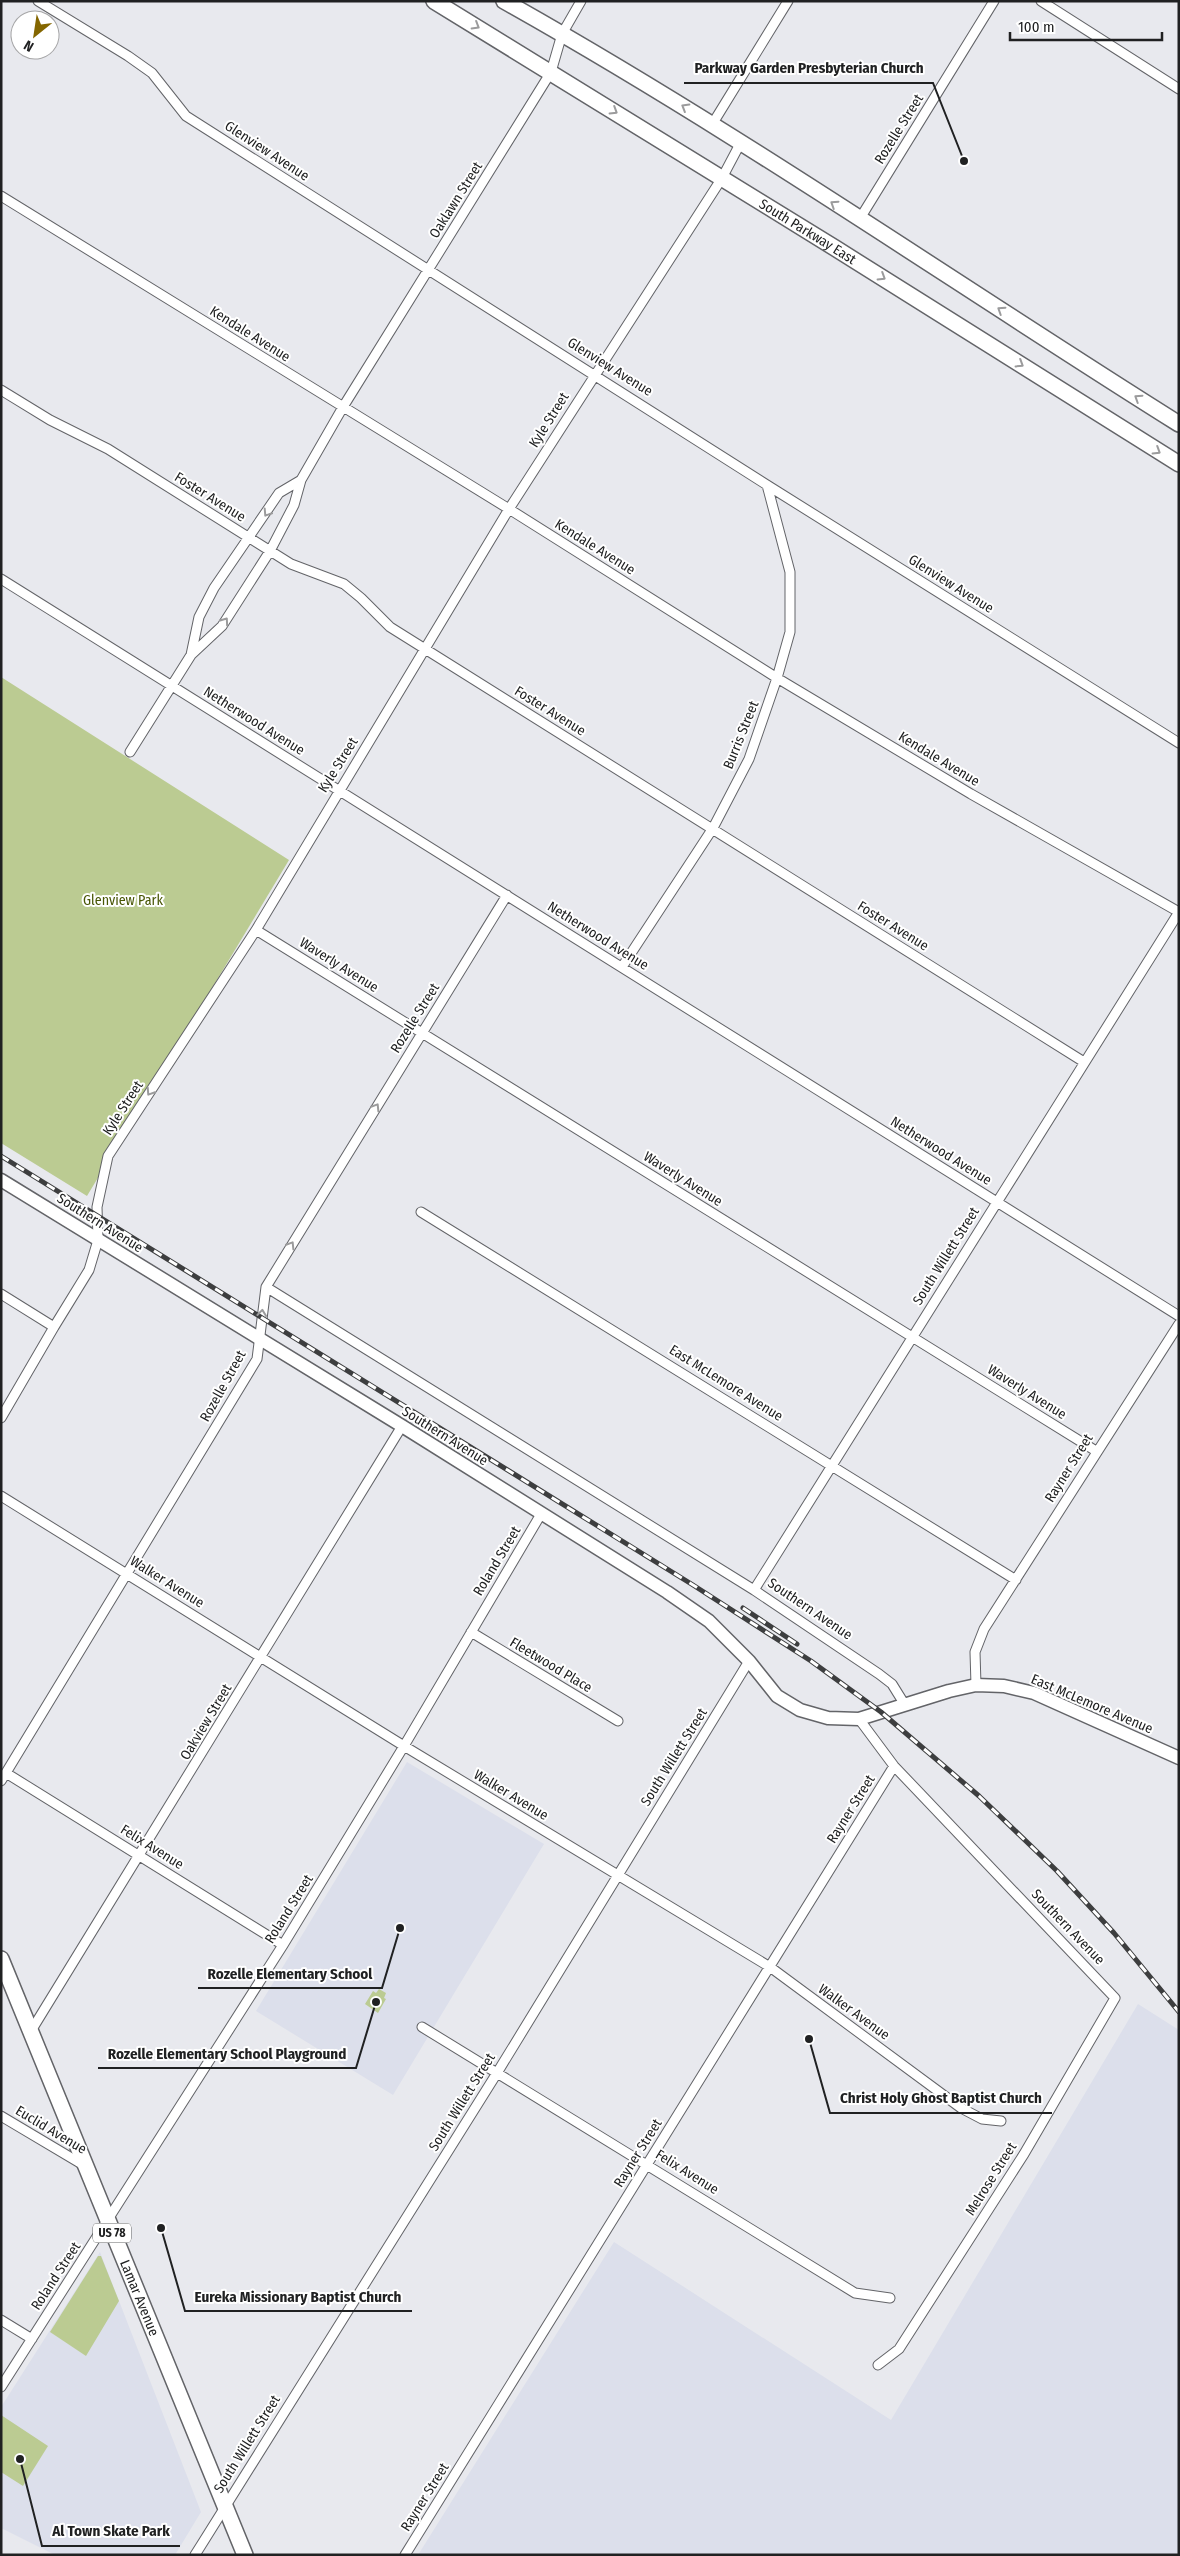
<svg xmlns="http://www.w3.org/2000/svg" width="1180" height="2556" viewBox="0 0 1180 2556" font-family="'Fira Sans Condensed',sans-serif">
<rect width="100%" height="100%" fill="#e8e9ee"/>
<path fill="#dcdfeb" d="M 407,1762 L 544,1844 L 393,2095 L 256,2011 Z
M 1138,2004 L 1179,2030 L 1179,2555 L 418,2555 L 614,2242 L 891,2420 Z
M 100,2252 L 201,2512 L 175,2555 L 55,2555 L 1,2528 L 1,2407 Z"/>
<path fill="#bbcb92" d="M 1,677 L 289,860 L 87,1196 L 1,1143 Z
M 379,1989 L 386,1993 L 384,1998 L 386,1999 L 378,2013 L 365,2004 L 373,1991 L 376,1993 Z
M 98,2256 L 101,2256 L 119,2301 L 86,2356 L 50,2332 Z
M 1,2415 L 48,2446 L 23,2486 L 1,2472 Z"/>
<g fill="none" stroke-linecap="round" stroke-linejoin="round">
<defs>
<path id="street" d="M 38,1 L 128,56 L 152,73 L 186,116 L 767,485 L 1179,743
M 1041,1 L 1179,89
M 713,123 L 788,1
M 1,196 L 509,509 L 777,678 L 971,794 L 1179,912
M 859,220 L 994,1
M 1,390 L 50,420 L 108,449 L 291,564 L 344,584 L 361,598 L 390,627 L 1084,1062
M 1,579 L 1179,1316
M 191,655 L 199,617 L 214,588 L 279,493 L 301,480
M 130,752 L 191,655 L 222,626 L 270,551 L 294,505 L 301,480 L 343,407 L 551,72 L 562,34 L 581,1
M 256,930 L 1096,1451
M 622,967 L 713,828 L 749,759 L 777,678 L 790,632 L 790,572 L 767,485
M 421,1212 L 1016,1580
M 266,1287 L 754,1590 L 879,1674 L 892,1684 L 905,1705
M 1,1294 L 54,1327
M 1,1418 L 54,1327 L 89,1270 L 98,1240 L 97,1207 L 108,1156 L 256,930 L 509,509 L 722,178 L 741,142
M 1,1496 L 404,1746 L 770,1967 L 961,2108 L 982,2119 L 1001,2121
M 754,1590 L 1179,912
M 471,1632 L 618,1721
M 976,1685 L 975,1652 L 984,1629 L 1179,1324
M 859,1719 L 894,1766 L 1115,1998 L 1024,2154 L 899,2349 L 878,2365
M 6,1773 L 283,1945
M 1,1781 L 257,1359 L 266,1287 L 507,895
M 422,2027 L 855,2293 L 890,2298
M 31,2031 L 402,1426
M 1,2116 L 85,2166
M 1,2320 L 32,2339
M 1,2387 L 283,1945 L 404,1746 L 541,1514
M 195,2555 L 497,2073 L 749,1661
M 405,2555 L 894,1766"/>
<path id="secondary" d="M 1,1180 L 402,1426 L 667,1592 L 709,1621 L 749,1661 L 777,1696 L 800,1710 L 828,1718 L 859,1719 L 949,1691 L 976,1685 L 1004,1686 L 1034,1693 L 1179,1758"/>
<g id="primary">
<path id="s1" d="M 434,1 L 835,248 L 1179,464"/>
<path d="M 504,1 C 736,131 954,283 1179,424"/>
<path id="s2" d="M 1,1959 L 245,2555"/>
</g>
</defs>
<use href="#street" stroke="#636468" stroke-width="11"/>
<use href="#secondary" stroke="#636468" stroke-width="15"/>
<use href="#primary" stroke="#636468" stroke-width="18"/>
<use href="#street" stroke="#fff" stroke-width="9"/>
<use href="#secondary" stroke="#fff" stroke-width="12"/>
<use href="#primary" stroke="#fff" stroke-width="15"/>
<defs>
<path id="rail" d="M 1,1156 L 693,1585 L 811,1661 L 881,1712 L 979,1796 L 1057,1871 L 1114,1933 L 1179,2012
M 743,1608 L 797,1644"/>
</defs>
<use href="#rail" stroke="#3d3e3f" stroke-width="5"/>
<use href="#rail" stroke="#fff" stroke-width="3" stroke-dasharray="9" stroke-linecap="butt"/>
</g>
<defs><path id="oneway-chevron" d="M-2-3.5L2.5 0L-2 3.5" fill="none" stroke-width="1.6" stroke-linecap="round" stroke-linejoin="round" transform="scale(1.25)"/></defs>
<g stroke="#9b9b9c">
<use href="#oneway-chevron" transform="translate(476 26) rotate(31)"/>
<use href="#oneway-chevron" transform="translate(685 107) rotate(-149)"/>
<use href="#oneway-chevron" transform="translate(614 111) rotate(32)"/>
<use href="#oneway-chevron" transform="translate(834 204) rotate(-147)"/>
<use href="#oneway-chevron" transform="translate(882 277) rotate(32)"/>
<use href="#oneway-chevron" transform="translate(1001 310) rotate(-147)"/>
<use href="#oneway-chevron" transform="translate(1020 364) rotate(32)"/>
<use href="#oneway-chevron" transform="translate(1138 398) rotate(-147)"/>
<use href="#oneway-chevron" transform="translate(1157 451) rotate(32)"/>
<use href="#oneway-chevron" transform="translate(267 513) rotate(123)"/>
<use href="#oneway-chevron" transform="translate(225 621) rotate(-55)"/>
<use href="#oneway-chevron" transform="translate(150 1092) rotate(123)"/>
<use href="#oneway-chevron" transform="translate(376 1107) rotate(-58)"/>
<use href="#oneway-chevron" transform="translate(291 1245) rotate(-58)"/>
<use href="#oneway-chevron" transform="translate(262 1313) rotate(-84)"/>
</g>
<g text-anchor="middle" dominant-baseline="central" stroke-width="4" stroke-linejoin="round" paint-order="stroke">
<rect fill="#fff" stroke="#636464" stroke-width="1" x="93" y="2223.5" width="38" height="19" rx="4"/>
<g font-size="12" font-weight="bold" fill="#202122">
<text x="112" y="2233">US 78</text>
</g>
<g font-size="14" fill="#202122" stroke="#fff">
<text transform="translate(899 129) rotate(-58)">Rozelle Street</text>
<text transform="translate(267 151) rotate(33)">Glenview Avenue</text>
<text transform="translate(456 200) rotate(-58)">Oaklawn Street</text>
<text stroke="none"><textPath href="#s1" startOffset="439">South Parkway East</textPath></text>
<text transform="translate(250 334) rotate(32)">Kendale Avenue</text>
<text transform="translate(610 367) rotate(32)">Glenview Avenue</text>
<text transform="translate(549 420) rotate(-58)">Kyle Street</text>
<text transform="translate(210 497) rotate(32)">Foster Avenue</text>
<text transform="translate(595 547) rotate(32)">Kendale Avenue</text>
<text transform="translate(951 584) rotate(32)">Glenview Avenue</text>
<text transform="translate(550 711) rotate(32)">Foster Avenue</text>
<text transform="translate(254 721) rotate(32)">Netherwood Avenue</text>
<text transform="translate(741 735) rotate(-68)">Burris Street</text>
<text transform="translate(939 759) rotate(31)">Kendale Avenue</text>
<text transform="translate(338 765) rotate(-58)">Kyle Street</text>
<text transform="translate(893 926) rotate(32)">Foster Avenue</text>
<text transform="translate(598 936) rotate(32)">Netherwood Avenue</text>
<text transform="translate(339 965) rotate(32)">Waverly Avenue</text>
<text transform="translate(415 1018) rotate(-58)">Rozelle Street</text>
<text transform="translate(123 1108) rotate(-57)">Kyle Street</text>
<text transform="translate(941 1151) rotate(32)">Netherwood Avenue</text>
<text transform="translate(683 1179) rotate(32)">Waverly Avenue</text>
<text transform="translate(100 1223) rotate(32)">Southern Avenue</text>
<text transform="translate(946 1256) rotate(-58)">South Willett Street</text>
<text transform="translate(726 1383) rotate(32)">East McLemore Avenue</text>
<text transform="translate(223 1386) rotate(-61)">Rozelle Street</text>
<text transform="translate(1027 1392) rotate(32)">Waverly Avenue</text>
<text transform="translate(445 1436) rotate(32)">Southern Avenue</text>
<text transform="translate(1069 1468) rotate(-58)">Rayner Street</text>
<text transform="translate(497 1561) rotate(-59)">Roland Street</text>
<text transform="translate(167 1582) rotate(32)">Walker Avenue</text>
<text transform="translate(810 1609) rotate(34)">Southern Avenue</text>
<text transform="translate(551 1665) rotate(31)">Fleetwood Place</text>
<text transform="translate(1092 1704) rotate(23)">East McLemore Avenue</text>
<text transform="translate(206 1722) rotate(-59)">Oakview Street</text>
<text transform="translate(674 1757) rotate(-58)">South Willett Street</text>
<text transform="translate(511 1795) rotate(31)">Walker Avenue</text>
<text transform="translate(851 1809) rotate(-58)">Rayner Street</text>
<text transform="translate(152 1847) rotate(32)">Felix Avenue</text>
<text transform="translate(289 1909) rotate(-58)">Roland Street</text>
<text transform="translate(1068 1927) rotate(46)">Southern Avenue</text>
<text transform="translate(854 2012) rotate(36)">Walker Avenue</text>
<text transform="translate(462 2102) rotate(-58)">South Willett Street</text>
<text transform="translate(51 2130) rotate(31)">Euclid Avenue</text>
<text transform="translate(638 2153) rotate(-58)">Rayner Street</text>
<text transform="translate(687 2172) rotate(32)">Felix Avenue</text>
<text transform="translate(991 2179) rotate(-58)">Melrose Street</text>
<text transform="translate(56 2276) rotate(-57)">Roland Street</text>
<text stroke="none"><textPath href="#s2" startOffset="366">Lamar Avenue</textPath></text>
<text transform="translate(247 2444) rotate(-58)">South Willett Street</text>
<text transform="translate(425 2497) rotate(-58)">Rayner Street</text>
</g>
<g font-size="14" fill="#485605" stroke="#fff">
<text x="123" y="900">Glenview Park</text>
</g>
</g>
<path fill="none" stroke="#202122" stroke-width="2" d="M964 161L933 83H684M400 1928L382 1988H198M376 2002L356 2068H98M809 2039L830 2113H1052M161 2228L185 2311H412M20 2459L42 2546H180"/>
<g fill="#202122" stroke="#fff" stroke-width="2">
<circle cx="964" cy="161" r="5"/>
<circle cx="400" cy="1928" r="5"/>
<circle cx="376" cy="2002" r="5"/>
<circle cx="809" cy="2039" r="5"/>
<circle cx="161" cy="2228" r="5"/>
<circle cx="20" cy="2459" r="5"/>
</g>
<g font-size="15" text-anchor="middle" font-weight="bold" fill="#202122" stroke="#fff" stroke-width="4" stroke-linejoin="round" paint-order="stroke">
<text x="809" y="73">Parkway Garden Presbyterian Church</text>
<text x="290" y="1979">Rozelle Elementary School</text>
<text x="227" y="2059">Rozelle Elementary School Playground</text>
<text x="941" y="2103">Christ Holy Ghost Baptist Church</text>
<text x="298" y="2302">Eureka Missionary Baptist Church</text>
<text x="111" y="2536">Al Town Skate Park</text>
</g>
<rect width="1180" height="2556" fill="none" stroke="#202122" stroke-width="5"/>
<g transform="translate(35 35) rotate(210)"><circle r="24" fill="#ffffff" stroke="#a6a6a7"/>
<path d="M0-4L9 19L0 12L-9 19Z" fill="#846600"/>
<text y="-8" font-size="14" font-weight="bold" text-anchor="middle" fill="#202122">N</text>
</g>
<path d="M1010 32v8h152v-8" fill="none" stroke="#202122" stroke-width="2.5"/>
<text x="1018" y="32" font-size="15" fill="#202122" stroke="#ffffff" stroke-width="4" paint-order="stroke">100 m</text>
</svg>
